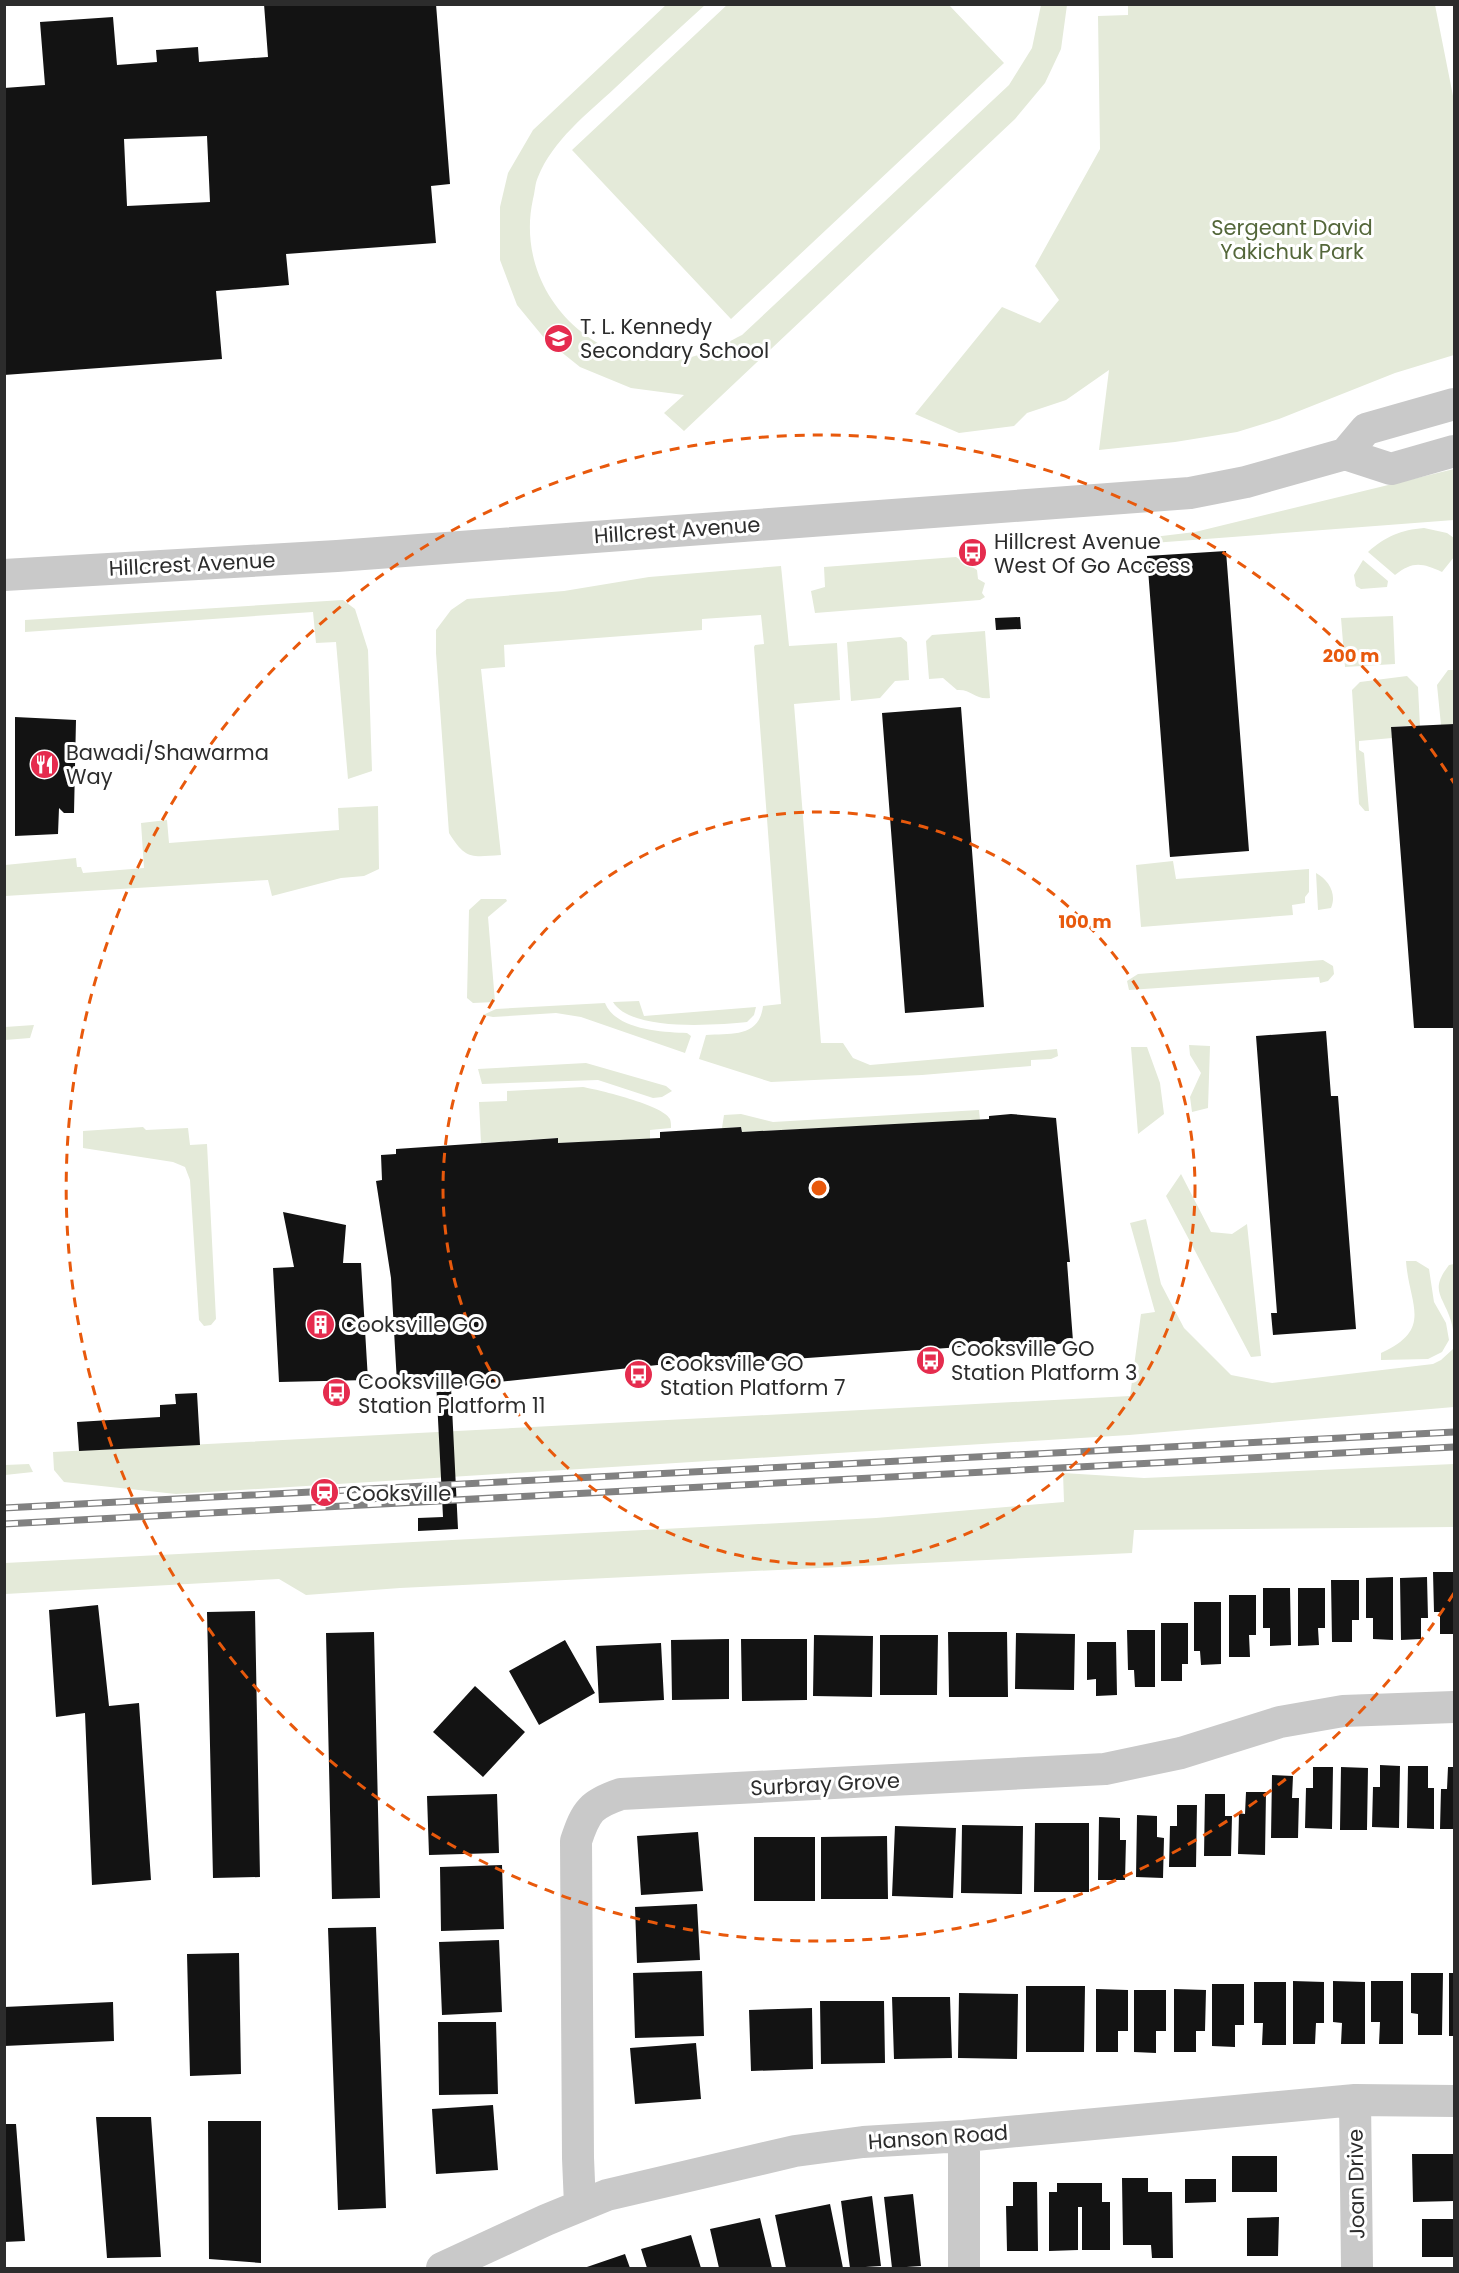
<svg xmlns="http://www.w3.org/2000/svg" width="1459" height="2273" viewBox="0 0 1459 2273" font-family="Poppins,sans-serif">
<rect width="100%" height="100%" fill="#fff"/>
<path fill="#e4ead9" d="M 667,4 L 705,5 C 675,32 645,60 615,88 C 587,114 553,140 538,177 C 535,183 535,192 533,199 C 515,280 577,358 661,361 C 691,362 717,348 742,335 L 1009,85 L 1032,48 L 1041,5 L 1067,5 L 1061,49 L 1045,83 L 1015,119 L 684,431 L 664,413 L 684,395 L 631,388 L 580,367 L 545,339 L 517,305 L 500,260 L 500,207 L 508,173 L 533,130 Z
M 728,4 L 949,5 L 1004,63 L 731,319 L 572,150 Z
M 1128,5 L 1435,5 L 1454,101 L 1454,355 L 1395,373 L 1279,419 L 1237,432 L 1175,442 L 1099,450 L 1109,370 L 1066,400 L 1027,413 L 1014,426 L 959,433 L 915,414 L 1002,307 L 1040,323 L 1059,300 L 1035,266 L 1100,149 L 1098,16 L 1128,15 Z
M 1454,469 L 1454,520 L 1113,546 L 1120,541 L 1195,532 Z
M 1424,528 L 1447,533 L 1454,538 L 1454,557 L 1442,572 C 1422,563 1413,561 1395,575 L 1368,552 C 1386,536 1401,530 1424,528 Z
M 956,557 L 977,570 L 978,579 L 985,583 L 982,593 L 985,597 L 980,600 L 815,613 L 811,591 L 825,587 L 824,567 Z
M 1363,560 L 1388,581 L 1387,587 L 1361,589 L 1356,586 L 1354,575 Z
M 781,566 L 789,646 L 837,643 L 840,700 L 794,704 L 821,1043 L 843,1043 L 853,1058 L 870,1065 L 1057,1049 L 1058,1056 L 1051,1059 L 1031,1060 L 1031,1066 L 922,1075 L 771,1082 L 699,1059 L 706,1035 C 732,1033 759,1038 763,1006 L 781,1004 L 754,647 L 755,645 L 764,644 L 761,615 L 702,619 L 702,630 L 504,645 L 505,667 L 481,669 L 501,855 C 471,857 466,860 449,833 L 436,653 L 436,630 L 451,610 L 467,599 L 564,591 L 649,577 Z
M 343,600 L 355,609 L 368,650 L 372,771 L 348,779 L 336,642 L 316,643 L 313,612 L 25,632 L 25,620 Z
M 1393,616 L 1395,664 L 1345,667 L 1341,618 Z
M 985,631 L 990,698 C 975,700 972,689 957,690 L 943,678 L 929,679 L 926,641 L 932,635 Z
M 901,637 L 907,642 L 909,680 L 895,681 L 880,698 L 851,701 L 847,642 Z
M 1448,670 L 1454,670 L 1454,724 L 1441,725 L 1437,685 Z
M 1407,676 L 1418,687 L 1420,727 L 1417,725 L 1391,727 L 1392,738 L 1359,741 L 1359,750 L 1364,753 L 1369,811 L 1365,811 L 1359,804 L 1352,690 L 1360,682 Z
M 378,806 L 379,869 L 364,876 L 341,878 L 272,896 L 268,880 L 5,896 L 5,865 L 76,858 L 77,867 L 81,867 L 83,873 L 144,868 L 141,823 L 167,820 L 169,843 L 339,830 L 338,808 Z
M 1173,861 L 1176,879 L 1309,869 L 1309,892 L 1305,897 L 1305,903 L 1292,905 L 1293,915 L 1141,927 L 1136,865 Z
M 1316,873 C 1329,880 1337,894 1331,908 L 1318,910 Z
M 481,899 L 506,899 L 507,901 L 488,917 L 495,1002 L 473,1003 L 467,998 L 469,910 Z
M 1323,960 L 1333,966 L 1334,974 L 1328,981 L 1320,983 L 1319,977 L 1129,990 L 1127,981 L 1138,974 Z
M 639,1001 L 644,1016 L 756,1007 L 754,1015 L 747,1022 C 716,1025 631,1032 613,1002 Z
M 605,1003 C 616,1030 662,1032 687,1033 L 691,1036 L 685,1053 L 581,1017 L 556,1013 L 493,1017 L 483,1015 L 496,1009 Z
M 34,1025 L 30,1038 L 5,1040 L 5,1027 Z
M 1189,1045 L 1210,1046 L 1208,1108 L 1192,1112 L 1190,1097 L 1201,1073 L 1190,1055 Z
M 1131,1047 L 1147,1047 L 1160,1083 L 1164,1114 L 1138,1134 Z
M 586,1063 L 666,1086 L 672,1091 L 662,1097 L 653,1098 L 598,1080 L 482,1084 L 478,1069 Z
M 583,1087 C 599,1090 663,1105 670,1119 C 671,1122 671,1125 671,1128 L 650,1130 L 650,1139 L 558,1143 L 557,1138 L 481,1143 L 479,1102 L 507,1101 L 507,1091 Z
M 979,1110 L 980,1120 L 742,1132 L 741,1127 L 722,1128 L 724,1115 L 741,1114 L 773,1122 Z
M 143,1127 L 146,1130 L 188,1128 L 190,1145 L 207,1144 L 216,1319 L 211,1325 L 204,1326 L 199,1320 L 190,1180 L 185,1167 L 173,1162 L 83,1148 L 83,1131 Z
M 1181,1174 L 1211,1232 L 1232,1234 L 1247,1224 L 1261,1356 L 1251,1357 L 1166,1196 Z
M 1146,1219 L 1161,1284 L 1184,1328 L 1231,1375 L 1272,1383 L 1433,1364 L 1441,1360 L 1453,1349 C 1454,1340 1454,1331 1451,1321 C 1443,1295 1429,1291 1449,1265 L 1454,1264 L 1454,1407 L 1129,1435 L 176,1494 L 64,1482 L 54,1470 L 53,1452 L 1130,1396 L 1141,1314 L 1155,1312 L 1130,1223 Z
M 1406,1261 L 1416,1261 L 1429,1269 L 1434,1302 L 1446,1323 L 1449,1340 L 1442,1352 L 1428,1359 L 1381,1360 L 1381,1353 C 1434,1329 1409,1305 1406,1261 Z
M 29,1464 L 33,1472 L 5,1475 L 5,1465 Z
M 1454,1464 L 1454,1527 L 1134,1530 L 1132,1553 L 400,1588 L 306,1595 L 279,1579 L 5,1594 L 5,1563 L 876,1518 L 1064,1502 L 1063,1473 L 1144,1478 Z"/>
<path fill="#131313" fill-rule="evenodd" d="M 264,4 L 436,4 L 450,184 L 431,186 L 436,243 L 286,254 L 289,285 L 216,291 L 222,359 L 4,375 L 4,88 L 45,85 L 40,22 L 113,17 L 117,65 L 157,62 L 156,50 L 198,47 L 199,62 L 268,57 ZM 207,136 L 210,202 L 127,206 L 124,139 Z
M 1226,551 L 1249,851 L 1170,857 L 1147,556 Z
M 1020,617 L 1021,629 L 996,630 L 995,618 Z
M 961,707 L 984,1007 L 905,1013 L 882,713 Z
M 15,717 L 76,720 L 74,813 L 64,813 L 59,808 L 58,834 L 15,836 Z
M 1454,724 L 1454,1028 L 1414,1028 L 1391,727 Z
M 1326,1031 L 1331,1096 L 1338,1096 L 1356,1329 L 1273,1335 L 1271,1313 L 1277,1313 L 1256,1036 Z
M 1011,1114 L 1056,1118 L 1070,1262 L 1067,1262 L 1073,1341 L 1020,1352 L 1017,1343 L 739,1363 L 738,1359 L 667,1364 L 451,1387 L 458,1529 L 418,1531 L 418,1518 L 443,1517 L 436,1380 L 436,1375 L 397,1383 L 391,1278 L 376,1181 L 382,1180 L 381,1155 L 396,1154 L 396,1149 L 558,1138 L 558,1143 L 660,1138 L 660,1132 L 741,1127 L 742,1132 L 989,1119 L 989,1116 Z
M 283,1212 L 346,1225 L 343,1263 L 361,1263 L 368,1380 L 279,1382 L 273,1268 L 294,1267 Z
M 197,1393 L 200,1445 L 79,1451 L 77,1422 L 160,1417 L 160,1405 L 176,1404 L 175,1394 Z
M 1433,1572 L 1454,1572 L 1454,1634 L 1440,1634 L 1440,1612 L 1434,1612 Z
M 1393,1577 L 1393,1640 L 1373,1639 L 1373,1618 L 1366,1618 L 1366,1578 Z
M 1427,1577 L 1428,1618 L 1421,1618 L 1421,1639 L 1401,1640 L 1400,1578 Z
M 1331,1580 L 1359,1580 L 1359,1620 L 1352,1620 L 1352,1642 L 1332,1642 Z
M 1263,1588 L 1290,1588 L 1291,1645 L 1270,1646 L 1270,1628 L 1263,1628 Z
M 1298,1588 L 1325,1588 L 1325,1628 L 1318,1628 L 1319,1645 L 1298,1646 Z
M 1229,1595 L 1256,1595 L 1256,1635 L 1249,1635 L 1250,1657 L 1229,1657 Z
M 1194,1602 L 1221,1602 L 1221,1664 L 1201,1665 L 1200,1651 L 1194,1651 Z
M 98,1605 L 109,1706 L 139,1703 L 151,1880 L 92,1885 L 85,1713 L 56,1717 L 49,1610 Z
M 255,1611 L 260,1877 L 213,1878 L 207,1612 Z
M 1161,1623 L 1188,1623 L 1188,1664 L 1182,1664 L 1182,1681 L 1161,1681 Z
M 1127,1630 L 1155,1630 L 1155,1687 L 1135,1687 L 1134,1670 L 1128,1670 Z
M 374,1632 L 380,1898 L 332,1899 L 326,1633 Z
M 948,1632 L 1007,1632 L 1008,1697 L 949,1697 Z
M 1016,1633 L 1075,1634 L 1074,1690 L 1015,1689 Z
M 814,1635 L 873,1636 L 872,1697 L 813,1696 Z
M 880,1635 L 938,1635 L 937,1695 L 880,1695 Z
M 729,1639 L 729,1699 L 672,1700 L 671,1640 Z
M 741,1639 L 807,1639 L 807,1700 L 742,1701 Z
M 565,1640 L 595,1693 L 539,1725 L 509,1671 Z
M 1087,1642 L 1116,1642 L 1117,1695 L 1096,1696 L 1096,1679 L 1087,1680 Z
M 661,1643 L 664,1700 L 599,1703 L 596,1646 Z
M 475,1686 L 525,1732 L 483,1777 L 433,1732 Z
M 1380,1765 L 1400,1766 L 1399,1828 L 1372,1827 L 1373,1787 L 1380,1787 Z
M 1408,1766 L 1428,1766 L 1428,1788 L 1434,1788 L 1434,1829 L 1407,1828 Z
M 1313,1767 L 1333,1767 L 1332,1829 L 1305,1828 L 1306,1788 L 1313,1788 Z
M 1341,1767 L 1368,1768 L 1367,1830 L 1340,1830 Z
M 1448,1767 L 1454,1767 L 1454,1829 L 1440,1829 L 1441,1789 L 1447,1789 Z
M 1272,1775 L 1293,1776 L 1292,1798 L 1299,1798 L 1298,1838 L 1271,1838 Z
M 1246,1792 L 1266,1792 L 1265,1855 L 1238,1854 L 1239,1813 L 1245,1814 Z
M 497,1794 L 499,1853 L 429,1855 L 427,1796 Z
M 1205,1794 L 1225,1794 L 1225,1816 L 1232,1816 L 1231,1856 L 1204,1856 Z
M 1177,1805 L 1197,1805 L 1196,1867 L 1169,1867 L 1170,1826 L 1177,1826 Z
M 1137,1815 L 1157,1816 L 1157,1837 L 1164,1838 L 1163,1878 L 1136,1877 Z
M 1099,1817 L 1120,1818 L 1120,1840 L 1126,1840 L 1125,1880 L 1098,1880 Z
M 1035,1823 L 1089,1823 L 1089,1892 L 1034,1892 Z
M 962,1825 L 1023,1826 L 1022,1894 L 961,1893 Z
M 895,1826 L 956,1828 L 953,1898 L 892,1896 Z
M 698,1832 L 703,1891 L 641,1895 L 637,1836 Z
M 887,1836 L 888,1899 L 821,1899 L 821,1837 Z
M 754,1837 L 815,1837 L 815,1901 L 754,1901 Z
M 502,1865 L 504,1929 L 441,1931 L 440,1867 Z
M 697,1904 L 700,1960 L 637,1963 L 635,1907 Z
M 376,1927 L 386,2208 L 338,2210 L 328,1928 Z
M 499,1940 L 502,2012 L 442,2015 L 439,1942 Z
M 239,1953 L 241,2074 L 190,2076 L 187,1954 Z
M 702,1971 L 704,2036 L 635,2038 L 633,1973 Z
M 1411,1973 L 1443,1973 L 1442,2035 L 1418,2035 L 1418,2014 L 1411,2013 Z
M 1449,1973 L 1454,1973 L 1454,2036 L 1449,2036 Z
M 1293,1981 L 1324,1982 L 1324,2023 L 1316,2023 L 1315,2044 L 1293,2044 Z
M 1333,1981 L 1365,1982 L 1365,2044 L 1341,2044 L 1342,2023 L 1333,2022 Z
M 1371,1981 L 1403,1981 L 1403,2044 L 1379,2044 L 1380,2022 L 1371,2022 Z
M 1254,1982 L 1286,1982 L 1286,2045 L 1262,2045 L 1263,2023 L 1254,2023 Z
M 1212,1984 L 1244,1984 L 1244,2025 L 1235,2025 L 1235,2047 L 1212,2046 Z
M 1026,1986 L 1085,1986 L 1084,2052 L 1026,2052 Z
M 1096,1989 L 1128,1990 L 1128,2031 L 1118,2031 L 1118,2052 L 1096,2052 Z
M 1174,1989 L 1206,1990 L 1205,2031 L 1196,2031 L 1196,2052 L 1174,2052 Z
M 1134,1990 L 1166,1990 L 1166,2031 L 1156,2031 L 1156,2053 L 1134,2052 Z
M 959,1993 L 1018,1994 L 1017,2059 L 958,2058 Z
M 892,1997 L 950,1997 L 952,2058 L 894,2059 Z
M 820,2001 L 884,2001 L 885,2063 L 821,2064 Z
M 113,2002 L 114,2041 L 4,2046 L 4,2007 Z
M 812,2008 L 813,2069 L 751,2071 L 749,2010 Z
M 438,2022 L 496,2022 L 498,2094 L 439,2095 Z
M 696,2043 L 701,2099 L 635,2104 L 630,2048 Z
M 493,2105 L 498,2170 L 436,2174 L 432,2109 Z
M 96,2117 L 151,2117 L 161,2257 L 107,2258 Z
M 208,2121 L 261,2121 L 261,2263 L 209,2259 Z
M 4,2124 L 16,2124 L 25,2241 L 4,2242 Z
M 1412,2154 L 1454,2154 L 1454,2201 L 1413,2202 Z
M 1232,2156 L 1277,2156 L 1277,2192 L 1232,2192 Z
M 1122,2178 L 1148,2178 L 1148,2192 L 1172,2192 L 1173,2258 L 1152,2258 L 1151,2245 L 1123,2245 Z
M 1185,2179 L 1216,2179 L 1216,2202 L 1185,2203 Z
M 1013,2182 L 1037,2182 L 1038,2251 L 1007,2251 L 1006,2206 L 1013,2206 Z
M 1057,2183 L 1102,2183 L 1102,2202 L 1110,2202 L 1110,2250 L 1082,2250 L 1082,2207 L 1078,2207 L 1078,2250 L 1049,2251 L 1049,2192 L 1057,2192 Z
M 913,2194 L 921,2266 L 892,2268 L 884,2197 Z
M 872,2196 L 881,2266 L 850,2268 L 841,2201 Z
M 830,2204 L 843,2268 L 786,2268 L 775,2215 Z
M 1279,2217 L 1278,2256 L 1247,2256 L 1247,2218 Z
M 760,2218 L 772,2268 L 719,2268 L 710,2229 Z
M 1422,2219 L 1454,2219 L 1454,2257 L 1422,2257 Z
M 691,2235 L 701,2268 L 647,2268 L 641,2249 Z
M 625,2254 L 630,2268 L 584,2268 Z"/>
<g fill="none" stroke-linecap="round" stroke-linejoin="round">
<path stroke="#c9c9c9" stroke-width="32" d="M 1345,454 L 1391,469 L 1454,451
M 4,575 L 337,556 L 1190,493 L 1246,482 L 1345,454 L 1366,429 L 1454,404
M 1355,2100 L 1357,2268
M 964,2136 L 964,2268
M 580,2205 L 578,2158 L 576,1841 C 586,1811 591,1804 621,1794 L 1105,1769 L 1181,1753 L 1280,1722 L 1343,1711 L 1454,1707
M 442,2268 L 546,2220 L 607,2195 L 795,2151 L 863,2142 L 964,2136 L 1355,2100 L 1454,2101"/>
<defs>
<path id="rail" d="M 4,1508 L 1454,1432
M 4,1524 L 1454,1447"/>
</defs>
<use href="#rail" stroke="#818181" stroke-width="7"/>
<use href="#rail" stroke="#fff" stroke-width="4.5" stroke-dasharray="14" stroke-linecap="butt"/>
</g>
<g fill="none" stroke="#e8590c" stroke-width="3" stroke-dasharray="10 8">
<circle cx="819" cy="1188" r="376"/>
<path d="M1454 1593A753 753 0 1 1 1454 783"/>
</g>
<defs>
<symbol id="school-disc" viewBox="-11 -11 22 22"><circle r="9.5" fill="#e52c4e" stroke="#fff"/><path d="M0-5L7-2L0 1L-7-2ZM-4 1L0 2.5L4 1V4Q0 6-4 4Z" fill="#fff"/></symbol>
<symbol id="bus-disc" viewBox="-11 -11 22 22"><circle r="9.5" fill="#e52c4e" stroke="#fff"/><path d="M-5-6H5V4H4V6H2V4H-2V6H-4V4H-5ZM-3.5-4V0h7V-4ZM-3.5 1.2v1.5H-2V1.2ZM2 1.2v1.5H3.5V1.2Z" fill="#fff"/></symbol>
<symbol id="restaurant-disc" viewBox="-11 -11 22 22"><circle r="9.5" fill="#e52c4e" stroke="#fff"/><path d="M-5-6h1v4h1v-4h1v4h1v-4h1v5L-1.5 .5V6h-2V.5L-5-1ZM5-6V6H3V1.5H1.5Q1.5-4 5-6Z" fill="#fff"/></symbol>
<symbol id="building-disc" viewBox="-11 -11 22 22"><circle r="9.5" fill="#e52c4e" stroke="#fff"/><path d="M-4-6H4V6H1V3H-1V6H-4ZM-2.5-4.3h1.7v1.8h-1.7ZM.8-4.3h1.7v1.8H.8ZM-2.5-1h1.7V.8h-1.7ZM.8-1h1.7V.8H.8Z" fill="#fff"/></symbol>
<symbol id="station-disc" viewBox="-11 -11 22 22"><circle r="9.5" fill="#e52c4e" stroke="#fff"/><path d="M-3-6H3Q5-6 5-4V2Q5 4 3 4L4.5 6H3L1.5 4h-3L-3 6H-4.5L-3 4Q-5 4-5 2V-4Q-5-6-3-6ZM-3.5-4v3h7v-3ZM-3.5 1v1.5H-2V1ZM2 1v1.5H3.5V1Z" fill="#fff"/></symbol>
</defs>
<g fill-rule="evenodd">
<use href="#school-disc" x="542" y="322" width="33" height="33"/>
<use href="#bus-disc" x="956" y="536" width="33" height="33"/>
<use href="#restaurant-disc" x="28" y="748" width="33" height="33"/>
<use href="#building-disc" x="304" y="1308" width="33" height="33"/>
<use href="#bus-disc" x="914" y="1344" width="33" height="33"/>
<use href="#bus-disc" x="622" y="1358" width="33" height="33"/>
<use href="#bus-disc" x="320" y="1376" width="33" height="33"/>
<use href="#station-disc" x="308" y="1476" width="33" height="33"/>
</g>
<g text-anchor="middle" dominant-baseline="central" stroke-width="6" stroke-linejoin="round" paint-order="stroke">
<g font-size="21" fill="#54673a" stroke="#fff">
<text x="1292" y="227">Sergeant David<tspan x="1292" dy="24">Yakichuk Park</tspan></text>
</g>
<g font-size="21" fill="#2c2c2c" stroke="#fff" text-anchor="start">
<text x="580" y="326">T. L. Kennedy<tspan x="580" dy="24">Secondary School</tspan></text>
<text x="994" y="541">Hillcrest Avenue<tspan x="994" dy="24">West Of Go Access</tspan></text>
<text x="66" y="752">Bawadi/Shawarma<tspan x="66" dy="24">Way</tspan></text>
<text x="341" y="1324">Cooksville GO</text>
<text x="951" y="1348">Cooksville GO<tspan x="951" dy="24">Station Platform 3</tspan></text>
<text x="660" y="1363">Cooksville GO<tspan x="660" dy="24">Station Platform 7</tspan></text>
<text x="358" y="1381">Cooksville GO<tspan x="358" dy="24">Station Platform 11</tspan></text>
<text x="346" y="1493">Cooksville</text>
</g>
<g font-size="21" fill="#2c2c2c" stroke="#fff">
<text transform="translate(677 530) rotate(-4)">Hillcrest Avenue</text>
<text transform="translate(192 564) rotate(-3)">Hillcrest Avenue</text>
<text transform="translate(825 1784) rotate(-3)">Surbray Grove</text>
<text transform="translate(938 2137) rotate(-4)">Hanson Road</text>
<text transform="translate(1356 2184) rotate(-91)">Joan Drive</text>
</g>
</g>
<circle cx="819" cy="1188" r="9" fill="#e8590c" stroke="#fff" stroke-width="3"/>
<g font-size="18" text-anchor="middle" font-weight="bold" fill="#e8590c" stroke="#fff" stroke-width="6" stroke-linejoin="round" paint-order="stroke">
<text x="1351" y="662">200 m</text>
<text x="1085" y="928">100 m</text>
</g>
<rect width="1459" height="2273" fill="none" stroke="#2c2c2c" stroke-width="12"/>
</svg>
